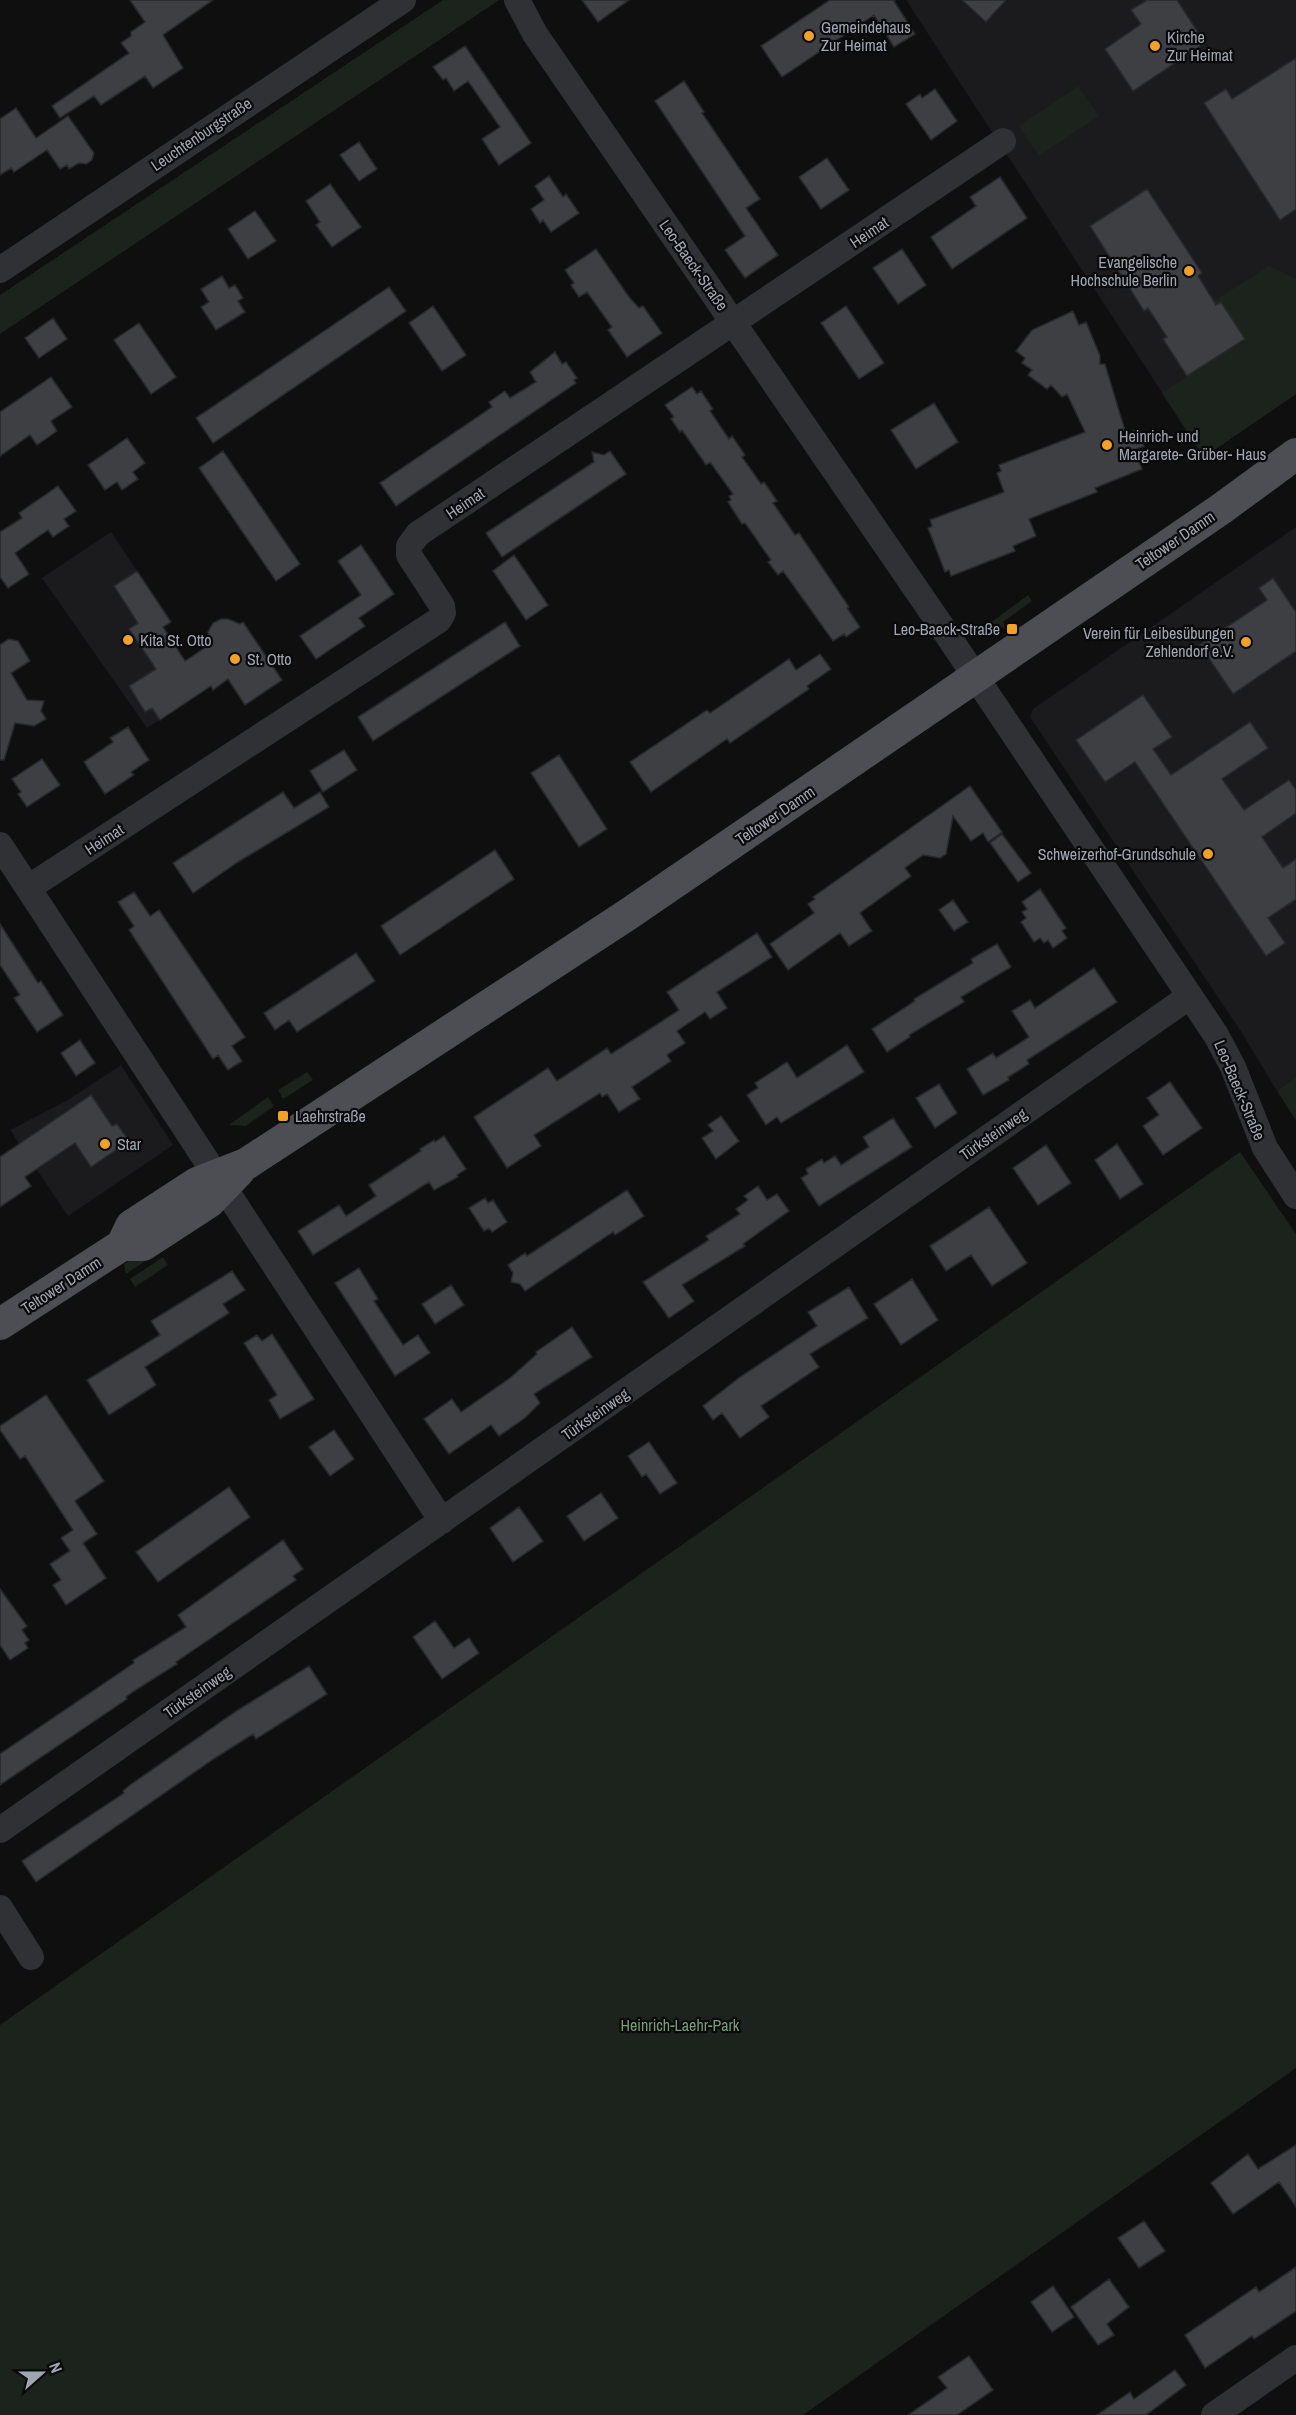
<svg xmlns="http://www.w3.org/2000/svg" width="1296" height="2415" viewBox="0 0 1296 2415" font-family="'Archivo Narrow',sans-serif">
<rect width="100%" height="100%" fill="#0f0f10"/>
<path fill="#1b1b1d" d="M 906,0 L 1296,0 L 1296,394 L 1204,457 Z
M 1296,527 L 1296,1077 L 1277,1091 L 1242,1033 L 1030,717 L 1033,709 Z
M 111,532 L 171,622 L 163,628 L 204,691 L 147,728 L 42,578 Z
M 121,1065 L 173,1145 L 68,1216 L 10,1130 L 68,1100 Z"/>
<path fill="#1c231c" d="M 443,0 L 499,0 L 0,334 L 0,295 Z
M 1078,86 L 1099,116 L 1039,156 L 1019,126 Z
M 1269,266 L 1296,279 L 1296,394 L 1204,457 L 1162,393 L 1245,339 L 1221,302 L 1217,305 L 1214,301 Z
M 1028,595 L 1032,601 L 1003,622 L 1005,626 L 992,634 L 985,627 Z
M 307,1072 L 313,1080 L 283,1099 L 278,1090 Z
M 1296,1077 L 1296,1120 L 1277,1091 Z
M 268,1097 L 274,1106 L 246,1126 L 229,1125 Z
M 1240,1152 L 1296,1234 L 1296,2068 L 803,2415 L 0,2415 L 0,2025 Z
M 150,1248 L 154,1255 L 126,1274 L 124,1264 Z
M 163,1257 L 168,1265 L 135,1287 L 130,1279 Z"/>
<path fill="#3e3f43" stroke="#29292c" stroke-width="1.5" d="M 130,0 L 213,0 L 163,35 L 183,68 L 153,88 L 145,76 L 101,105 L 94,96 L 60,118 L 52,106 L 129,53 L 121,43 L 131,36 L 131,32 L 145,22 Z
M 582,0 L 629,0 L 598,22 Z
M 830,0 L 895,0 L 894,1 L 915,34 L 894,47 L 874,15 L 782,77 L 761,46 Z
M 962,0 L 1006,0 L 986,22 Z
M 1147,0 L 1177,0 L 1205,43 L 1133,91 L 1105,49 L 1141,24 L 1131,10 Z
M 465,46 L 531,143 L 499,165 L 482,139 L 500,127 L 468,81 L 454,91 L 446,78 L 443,80 L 433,67 Z
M 1296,58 L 1296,209 L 1280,220 L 1204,103 L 1226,89 L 1232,99 Z
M 684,81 L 704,112 L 702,113 L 760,199 L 746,208 L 778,255 L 745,278 L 725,250 L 745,236 L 655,101 Z
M 935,89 L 957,121 L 931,140 L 906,104 L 920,94 L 922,98 Z
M 16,108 L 36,138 L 68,116 L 94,153 L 92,160 L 86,164 L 79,163 L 69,169 L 67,165 L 60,169 L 47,150 L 14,172 L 11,168 L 0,175 L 0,119 Z
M 359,142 L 377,169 L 359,181 L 340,155 Z
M 827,158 L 849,190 L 821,209 L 799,177 Z
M 549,176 L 563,197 L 566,194 L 579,213 L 551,232 L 543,220 L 540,223 L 531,209 L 544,200 L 535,186 Z
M 1000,177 L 1027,218 L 952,269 L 931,237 L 976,206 L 970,197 Z
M 330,184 L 361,227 L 332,247 L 316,225 L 320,222 L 306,201 Z
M 1147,189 L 1202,273 L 1198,276 L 1216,305 L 1221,302 L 1245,339 L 1187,376 L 1163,339 L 1167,337 L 1148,308 L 1144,311 L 1090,226 Z
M 255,211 L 276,241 L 248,259 L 228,229 Z
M 596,249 L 629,297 L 639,308 L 643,306 L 662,333 L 627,357 L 608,330 L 612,327 L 587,292 L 579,297 L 571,285 L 574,283 L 565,270 Z
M 902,249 L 926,285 L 898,304 L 873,268 Z
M 222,276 L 229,288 L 235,285 L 243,298 L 238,301 L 245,312 L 216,330 L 201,307 L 209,302 L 201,289 Z
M 389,287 L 406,311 L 213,443 L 196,418 Z
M 433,306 L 466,355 L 442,371 L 409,323 Z
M 846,306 L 884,363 L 859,379 L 821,323 Z
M 1073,311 L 1079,325 L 1086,322 L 1100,356 L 1100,364 L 1105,364 L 1126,434 L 1138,429 L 1144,446 L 1134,450 L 1142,469 L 1095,488 L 1097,492 L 1029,519 L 1036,536 L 1013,546 L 1015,551 L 951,576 L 949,570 L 945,572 L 928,528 L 932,526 L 930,520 L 1004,492 L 997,473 L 1001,471 L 999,465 L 1085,432 L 1067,394 L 1062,397 L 1051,385 L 1047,389 L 1028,375 L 1032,370 L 1022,363 L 1025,358 L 1016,351 L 1032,330 Z
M 53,318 L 67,339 L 39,358 L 25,338 Z
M 139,323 L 176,377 L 151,394 L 114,340 Z
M 555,352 L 562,364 L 566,362 L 577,378 L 574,380 L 576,383 L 396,506 L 380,483 L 492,407 L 489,402 L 505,391 L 510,398 L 536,382 L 530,372 Z
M 51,377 L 72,407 L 51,421 L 57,431 L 37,445 L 30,435 L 0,456 L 0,412 Z
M 692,387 L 697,394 L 701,391 L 713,409 L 710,411 L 729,439 L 732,436 L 745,455 L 742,457 L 761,484 L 764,482 L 777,501 L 773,503 L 795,535 L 799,533 L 849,607 L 847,608 L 860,627 L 846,637 L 844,634 L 833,641 L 783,571 L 778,575 L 768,562 L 771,560 L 745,523 L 742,524 L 728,502 L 731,500 L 729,496 L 733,494 L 710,462 L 706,465 L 682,430 L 680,432 L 671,419 L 674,417 L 665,405 Z
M 934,403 L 958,442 L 916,469 L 891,430 Z
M 127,438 L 145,463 L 133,472 L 138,479 L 122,490 L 117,482 L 105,490 L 88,465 Z
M 223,451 L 300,564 L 276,581 L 199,468 Z
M 610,451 L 626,474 L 502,557 L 486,533 L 594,462 L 592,452 L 604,455 Z
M 58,486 L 76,511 L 64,519 L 69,526 L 53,537 L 48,530 L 15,553 L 29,574 L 8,588 L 0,577 L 0,532 L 22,518 L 19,513 Z
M 361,545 L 394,594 L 359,618 L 365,626 L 316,659 L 300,636 L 361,595 L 338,561 Z
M 514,555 L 548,605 L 526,620 L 493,571 Z
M 137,571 L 171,622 L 163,627 L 185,661 L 209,645 L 208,632 L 213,623 L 221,619 L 228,619 L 240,624 L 243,622 L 282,680 L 245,705 L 228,679 L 213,690 L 211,686 L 160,720 L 152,708 L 145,712 L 129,686 L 156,669 L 129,629 L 138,623 L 114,586 Z
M 1273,578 L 1296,612 L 1296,651 L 1233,694 L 1200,645 L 1267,600 L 1259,588 Z
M 505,622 L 520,646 L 373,741 L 358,717 Z
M 9,639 L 18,641 L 30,661 L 11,673 L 27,700 L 44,701 L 41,711 L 46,719 L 34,726 L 15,723 L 4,760 L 0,760 L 0,645 Z
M 820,654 L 831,669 L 807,686 L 809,689 L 730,743 L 727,739 L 651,792 L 630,762 L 707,710 L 710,713 L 789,659 L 796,670 Z
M 1143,695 L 1172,737 L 1153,749 L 1171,775 L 1250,722 L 1268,748 L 1222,779 L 1244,810 L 1289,780 L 1296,790 L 1296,813 L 1262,837 L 1283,868 L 1296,859 L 1296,899 L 1268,918 L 1285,943 L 1266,956 L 1135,762 L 1105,782 L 1076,740 Z
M 128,727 L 149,760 L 131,772 L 134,775 L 105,794 L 84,762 L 113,742 L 110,738 Z
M 344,750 L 357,770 L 323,792 L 310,771 Z
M 559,755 L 607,829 L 579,847 L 531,773 Z
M 42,759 L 60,785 L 27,807 L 18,794 L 21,792 L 12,779 Z
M 970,786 L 1002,832 L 988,842 L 983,833 L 971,841 L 953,816 L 946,854 L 940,858 L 923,855 L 905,868 L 911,876 L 860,913 L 872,931 L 849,946 L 840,933 L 788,970 L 770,944 L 814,913 L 808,904 L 815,899 L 813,897 Z
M 283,792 L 294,808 L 320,792 L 329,807 L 238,862 L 193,893 L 173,863 Z
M 1002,834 L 1031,873 L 1018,882 L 990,843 Z
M 495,850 L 514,879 L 400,955 L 381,926 Z
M 1040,889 L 1066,928 L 1062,931 L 1067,938 L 1053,948 L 1048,940 L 1044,943 L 1040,938 L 1034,942 L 1021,922 L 1026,918 L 1022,912 L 1027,909 L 1022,902 Z
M 134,892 L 150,916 L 159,910 L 245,1037 L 232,1046 L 242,1061 L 228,1070 L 218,1055 L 213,1059 L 129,930 L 134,926 L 118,902 Z
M 953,900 L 968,922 L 954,931 L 939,910 Z
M 0,924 L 38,983 L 41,981 L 63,1015 L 37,1032 L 14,998 L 20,995 L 0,965 Z
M 757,933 L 772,957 L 717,992 L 727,1008 L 710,1019 L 705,1012 L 677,1031 L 685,1043 L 667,1055 L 671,1061 L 632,1087 L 640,1099 L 619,1112 L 607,1094 L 602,1097 L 600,1093 L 534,1135 L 541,1146 L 507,1168 L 474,1117 L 548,1068 L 557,1081 L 607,1048 L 611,1054 L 650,1029 L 679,1010 L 667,992 Z
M 997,944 L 1011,967 L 961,997 L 964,1002 L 909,1035 L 910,1037 L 887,1052 L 872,1029 L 915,1001 L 914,999 L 973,963 L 971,959 Z
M 356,953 L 375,981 L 297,1032 L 289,1020 L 275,1030 L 264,1013 Z
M 1094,968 L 1117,1002 L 1027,1060 L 1029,1064 L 1008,1077 L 1009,1080 L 983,1095 L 967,1069 L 993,1053 L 996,1058 L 1029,1037 L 1012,1011 L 1030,1000 L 1035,1008 Z
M 80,1040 L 95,1063 L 76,1076 L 61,1053 Z
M 847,1045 L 864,1072 L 781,1123 L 777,1117 L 766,1125 L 747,1095 L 758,1088 L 755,1083 L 787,1062 L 797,1078 Z
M 1170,1082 L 1202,1128 L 1163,1155 L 1143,1126 L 1159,1115 L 1147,1098 Z
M 939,1084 L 957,1113 L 935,1128 L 916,1098 Z
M 91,1095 L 112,1126 L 117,1124 L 129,1141 L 91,1167 L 75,1143 L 25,1177 L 31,1186 L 0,1207 L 0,1157 Z
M 721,1116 L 739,1141 L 716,1159 L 702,1138 L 713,1131 L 708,1125 Z
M 893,1118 L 912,1147 L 819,1206 L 801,1178 L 808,1174 L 806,1169 L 822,1159 L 824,1163 L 835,1156 L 841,1165 L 869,1147 L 863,1137 Z
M 444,1136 L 466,1169 L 457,1175 L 458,1177 L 434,1190 L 429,1182 L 313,1255 L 298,1231 L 339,1205 L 346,1216 L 376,1196 L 369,1185 L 421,1151 L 420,1149 L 434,1140 L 435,1142 Z
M 1117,1144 L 1143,1184 L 1120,1199 L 1095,1160 Z
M 1046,1145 L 1071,1183 L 1038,1205 L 1013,1168 Z
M 758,1186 L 767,1200 L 777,1194 L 789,1211 L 743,1244 L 745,1246 L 682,1285 L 694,1301 L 669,1318 L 643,1282 L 709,1240 L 706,1236 L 740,1214 L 736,1209 L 748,1200 L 744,1196 Z
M 627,1190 L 644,1216 L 615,1235 L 613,1232 L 525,1291 L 520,1284 L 511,1282 L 513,1273 L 508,1265 L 525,1253 L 527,1256 Z
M 485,1198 L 488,1203 L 493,1200 L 507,1222 L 492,1232 L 489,1228 L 484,1231 L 469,1208 Z
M 989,1207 L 1027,1263 L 992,1286 L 971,1255 L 946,1271 L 930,1246 Z
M 359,1268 L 378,1299 L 374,1301 L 403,1345 L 418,1335 L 430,1353 L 395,1376 L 335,1283 Z
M 232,1271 L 245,1290 L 223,1304 L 229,1313 L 145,1367 L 156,1385 L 109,1415 L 87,1380 L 160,1335 L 151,1321 Z
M 912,1279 L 938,1320 L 901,1345 L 874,1304 Z
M 451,1285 L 464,1305 L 435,1324 L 422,1304 Z
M 849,1287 L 868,1318 L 810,1354 L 819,1367 L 761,1406 L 769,1417 L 740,1438 L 722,1413 L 713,1420 L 703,1406 L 740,1377 L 817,1326 L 808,1312 Z
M 572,1327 L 592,1357 L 534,1394 L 540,1403 L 525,1418 L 499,1436 L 491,1425 L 449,1454 L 424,1419 L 452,1399 L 461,1412 L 510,1378 L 537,1354 L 536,1352 Z
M 272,1334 L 314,1399 L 280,1419 L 269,1400 L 277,1395 L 244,1343 L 257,1335 L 262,1341 Z
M 46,1395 L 104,1481 L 75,1501 L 97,1534 L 83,1543 L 106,1578 L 66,1605 L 53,1585 L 61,1580 L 50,1564 L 70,1551 L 61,1538 L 73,1530 L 25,1456 L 20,1459 L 0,1430 L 0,1426 Z
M 334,1430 L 354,1459 L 330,1476 L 309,1447 Z
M 649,1442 L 677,1483 L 660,1494 L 646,1474 L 642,1477 L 628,1456 Z
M 229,1487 L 250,1517 L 158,1582 L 136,1552 Z
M 601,1493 L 618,1518 L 584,1541 L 567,1516 Z
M 519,1507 L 543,1541 L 513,1562 L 490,1528 Z
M 283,1540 L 303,1569 L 293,1576 L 296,1580 L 176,1662 L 177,1664 L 134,1691 L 126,1697 L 127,1699 L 0,1785 L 0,1754 L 134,1663 L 133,1660 L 186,1627 L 178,1615 Z
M 0,1589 L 27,1626 L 22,1630 L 29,1640 L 25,1643 L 28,1648 L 10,1660 L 0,1645 Z
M 435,1621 L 454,1648 L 469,1638 L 479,1653 L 442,1679 L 413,1637 Z
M 309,1666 L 327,1694 L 256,1739 L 253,1734 L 215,1758 L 36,1882 L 22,1861 L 124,1793 L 123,1791 L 130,1785 L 238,1710 Z
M 1296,2145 L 1296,2207 L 1279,2182 L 1233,2214 L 1211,2183 L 1248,2154 L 1258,2169 Z
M 1144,2221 L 1165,2251 L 1139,2268 L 1118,2238 Z
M 1296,2267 L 1296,2311 L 1254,2339 L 1252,2336 L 1205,2368 L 1185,2335 L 1256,2287 L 1259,2292 Z
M 1109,2279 L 1129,2307 L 1107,2324 L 1114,2335 L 1098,2345 L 1071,2307 Z
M 1053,2286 L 1074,2317 L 1052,2332 L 1031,2302 Z
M 969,2356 L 993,2390 L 957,2415 L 908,2415 L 947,2388 L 938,2377 Z
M 1175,2370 L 1186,2385 L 1146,2415 L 1097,2415 L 1130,2392 L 1134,2399 Z"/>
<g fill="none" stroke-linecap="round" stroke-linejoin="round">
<path stroke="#303135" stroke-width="26" d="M 517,0 L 535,34 L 940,624 L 1216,1035 L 1233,1067 L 1265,1148 L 1296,1196
M 0,270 L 403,0
M 0,845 L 442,1521
M 28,888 L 439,620 L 443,613 L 442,606 L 409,555 L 409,546 L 418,534 L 1003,141
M 0,1830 L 1190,996
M 0,1908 L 31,1957
M 1214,2415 L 1296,2358"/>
<path stroke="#4c4e54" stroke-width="32" d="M 122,1245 L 143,1245 L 209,1202 L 239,1171
M 0,1324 L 122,1245 L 131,1226 L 197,1183 L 246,1164 L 627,915 L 1221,509 L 1296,454"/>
</g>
<g fill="#efa128" stroke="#0a0a0b" stroke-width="2">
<circle cx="809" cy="36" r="6"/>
<circle cx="1155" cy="46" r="6"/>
<circle cx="1189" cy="271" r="6"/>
<circle cx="1107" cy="445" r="6"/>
<rect x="1006" y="623" width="12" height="12" rx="3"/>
<circle cx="128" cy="640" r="6"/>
<circle cx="1246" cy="642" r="6"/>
<circle cx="235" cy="659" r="6"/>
<circle cx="1208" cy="854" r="6"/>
<rect x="277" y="1110" width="12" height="12" rx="3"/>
<circle cx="105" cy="1144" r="6"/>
</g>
<g text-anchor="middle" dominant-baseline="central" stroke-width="4.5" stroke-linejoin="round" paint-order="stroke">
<g font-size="16" fill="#a0a6b1" stroke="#0a0a0b" text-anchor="start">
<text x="821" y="27">Gemeindehaus<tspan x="821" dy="18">Zur Heimat</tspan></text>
<text x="1167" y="37">Kirche<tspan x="1167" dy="18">Zur Heimat</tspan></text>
<text x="1177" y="262" text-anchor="end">Evangelische<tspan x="1177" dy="18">Hochschule Berlin</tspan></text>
<text x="1119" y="436">Heinrich- und<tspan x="1119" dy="18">Margarete- Grüber- Haus</tspan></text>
<text x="1000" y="629" text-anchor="end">Leo-Baeck-Straße</text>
<text x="1234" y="633" text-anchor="end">Verein für Leibesübungen<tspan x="1234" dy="18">Zehlendorf e.V.</tspan></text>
<text x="140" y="640">Kita St. Otto</text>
<text x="247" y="659">St. Otto</text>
<text x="1196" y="854" text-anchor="end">Schweizerhof-Grundschule</text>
<text x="295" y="1116">Laehrstraße</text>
<text x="117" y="1144">Star</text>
</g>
<g font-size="16" fill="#a0a6b1" stroke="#0a0a0b">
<text transform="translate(201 134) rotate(-34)">Leuchtenburgstraße</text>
<text transform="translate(869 232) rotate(-34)">Heimat</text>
<text transform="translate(694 265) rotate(55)">Leo-Baeck-Straße</text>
<text transform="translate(465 503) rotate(-34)">Heimat</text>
<text transform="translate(1175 540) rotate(-34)">Teltower Damm</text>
<text transform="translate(775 815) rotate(-34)">Teltower Damm</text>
<text transform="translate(104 839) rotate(-33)">Heimat</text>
<text transform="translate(1240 1090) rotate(67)">Leo-Baeck-Straße</text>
<text transform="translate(993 1134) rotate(-35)">Türksteinweg</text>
<text transform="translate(61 1285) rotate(-33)">Teltower Damm</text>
<text transform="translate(595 1414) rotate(-35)">Türksteinweg</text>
<text transform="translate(197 1692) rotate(-35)">Türksteinweg</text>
</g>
<g font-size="16" fill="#779d77" stroke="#0a0a0b">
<text x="680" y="2025">Heinrich-Laehr-Park</text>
</g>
</g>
<g transform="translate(42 2373) rotate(69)" stroke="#0a0a0b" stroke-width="4.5" paint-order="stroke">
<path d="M0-4.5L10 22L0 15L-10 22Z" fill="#a0a6b1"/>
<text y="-9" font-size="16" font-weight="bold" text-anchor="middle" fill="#a0a6b1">N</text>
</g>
</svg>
